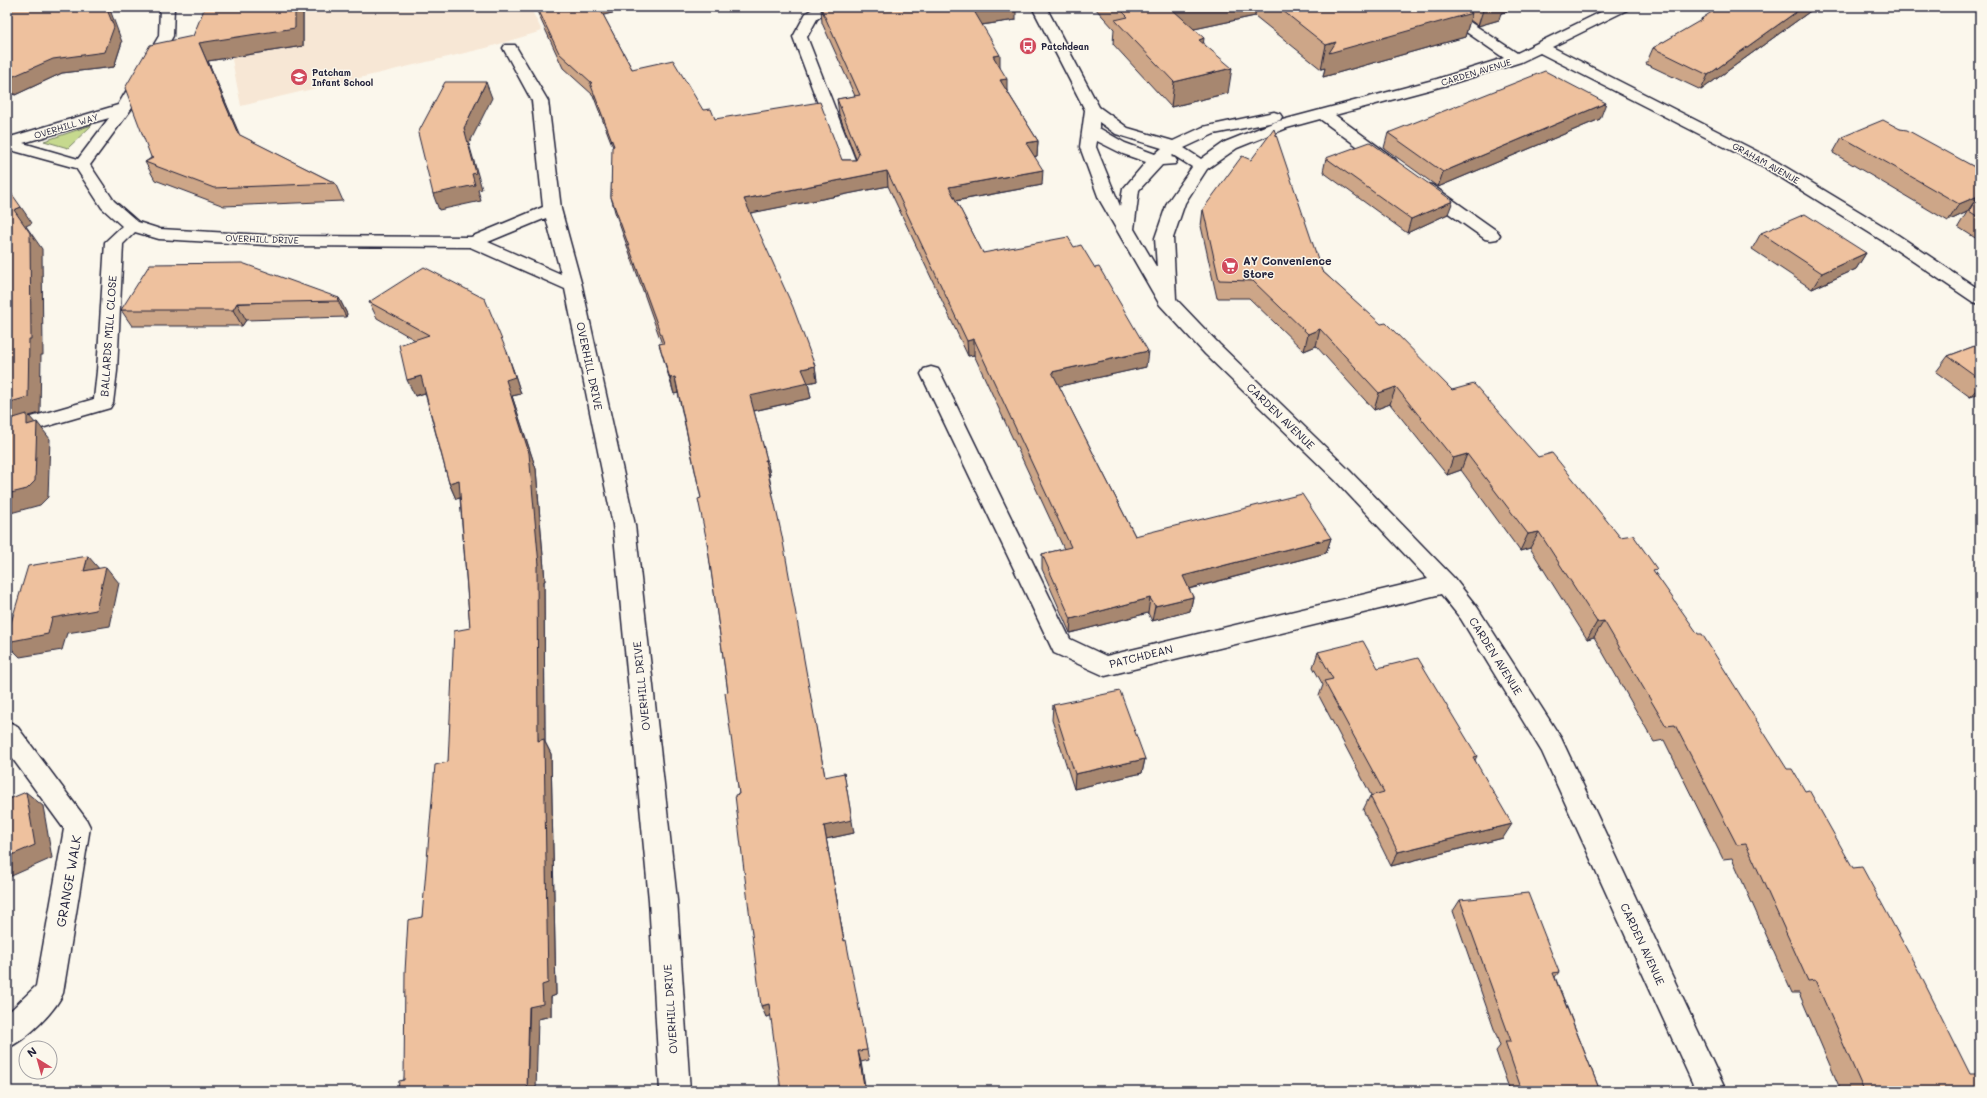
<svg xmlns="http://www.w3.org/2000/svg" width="1987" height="1098" viewBox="0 0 1987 1098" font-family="Mali,sans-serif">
<rect width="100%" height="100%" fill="#fbf7ec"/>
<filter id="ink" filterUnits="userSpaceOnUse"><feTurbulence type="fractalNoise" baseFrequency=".025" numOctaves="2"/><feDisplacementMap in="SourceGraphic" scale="8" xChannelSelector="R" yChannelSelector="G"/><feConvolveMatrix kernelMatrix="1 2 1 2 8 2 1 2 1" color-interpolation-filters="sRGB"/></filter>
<g filter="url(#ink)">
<path fill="#f7e7d5" d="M 214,7 L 530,7 L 542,31 L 486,48 L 241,106 L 229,44 Z"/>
<path fill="#c6d98e" stroke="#747e64" d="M 92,125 L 68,148 L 44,141 Z"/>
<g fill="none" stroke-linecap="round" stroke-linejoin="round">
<defs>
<path id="minor" d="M 160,7 L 174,7 L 173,36 L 132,108 L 90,165 L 114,201 L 138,222 L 160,229 L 282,236 L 471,237 L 543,207 L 532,101 L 503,48 L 505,45 L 515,45 L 548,101 L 561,209 L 582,286 L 635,525 L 677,900 L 690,1091 L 660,1091 L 649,900 L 613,525 L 565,289 L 470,247 L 282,246 L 159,239 L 135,232 L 123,244 L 117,371 L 113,403 L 110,408 L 7,438 L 7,424 L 94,399 L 97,371 L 105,242 L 122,226 L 102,208 L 76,168 L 7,149 L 7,138 L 118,105 L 159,36 ZM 109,118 L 78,159 L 23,143 ZM 546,218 L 561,274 L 488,242 Z
M 816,7 L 833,7 L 817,19 L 807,37 L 859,170 L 857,174 L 851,175 L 845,174 L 843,170 L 793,37 L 806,13 Z
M 1032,7 L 1046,7 L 1099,107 L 1128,128 L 1173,141 L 1203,127 L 1274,112 L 1280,114 L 1282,117 L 1280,120 L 1274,122 L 1214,134 L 1184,148 L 1201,159 L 1225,142 L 1275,122 L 1437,79 L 1504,58 L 1430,7 L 1447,7 L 1517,53 L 1611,7 L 1629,7 L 1627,10 L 1552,47 L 1774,160 L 1898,235 L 1980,290 L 1980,304 L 1973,302 L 1886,243 L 1762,166 L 1540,53 L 1521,62 L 1447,85 L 1335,115 L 1395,159 L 1397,162 L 1395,165 L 1389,167 L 1383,165 L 1320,119 L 1287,128 L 1237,148 L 1207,169 L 1185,203 L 1173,238 L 1176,299 L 1219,344 L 1349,470 L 1454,578 L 1477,607 L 1561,738 L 1726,1091 L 1696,1091 L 1542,752 L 1461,619 L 1441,594 L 1105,676 L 1054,653 L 921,374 L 924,369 L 931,367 L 938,369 L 941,374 L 1070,639 L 1106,656 L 1428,579 L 1335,480 L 1205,354 L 1160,305 L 1099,199 L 1080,147 L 1085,110 ZM 1099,122 L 1116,134 L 1162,148 L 1155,154 L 1125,143 L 1099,128 ZM 1097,141 L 1123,154 L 1146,162 L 1123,189 L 1120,206 L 1096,147 ZM 1173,155 L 1192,167 L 1167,203 L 1155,238 L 1157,268 L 1134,229 L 1139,190 L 1162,165 L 1175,164 L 1177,161 L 1175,158 L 1171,157 Z
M 1426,184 L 1432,185 L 1497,231 L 1500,235 L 1497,239 L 1491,240 L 1485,239 L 1420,193 L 1418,189 L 1420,185 Z
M 7,721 L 16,725 L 86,819 L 90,827 L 63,993 C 56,1011 25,1041 7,1048 L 7,1014 L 36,986 L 64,829 L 7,751 Z"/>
</defs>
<use href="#minor" stroke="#22223b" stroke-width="3"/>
<use href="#minor" fill="#fbf7ec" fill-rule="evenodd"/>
</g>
<path fill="#cda688" stroke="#22223b" d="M 7,7 L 122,42 L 114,67 L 62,73 L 15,95 L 12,94 L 7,96 Z
M 535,7 L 623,7 L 624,10 L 603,15 L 632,69 L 703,110 L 715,119 L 842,160 L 856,160 L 856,159 L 839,114 L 837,99 L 855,96 L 822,23 L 821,8 L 1016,20 L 982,25 L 1000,68 L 1007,91 L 1038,141 L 1037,156 L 1034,157 L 1042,185 L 956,201 L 983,253 L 1146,367 L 1059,386 L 1135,536 L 1331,538 L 1326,553 L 1189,589 L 1193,597 L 1190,611 L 1152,621 L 1148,613 L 1070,633 L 1042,569 L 1042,554 L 1064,549 L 974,355 L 968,356 L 888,186 L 750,213 L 815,366 L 817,381 L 808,383 L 811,398 L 754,411 L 767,460 L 770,475 L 769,475 L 825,777 L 854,833 L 826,839 L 844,941 L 869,1060 L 861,1062 L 770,1016 L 766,1017 L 739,794 L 728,692 L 701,498 L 678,393 L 674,394 L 659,344 L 662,344 L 615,212 L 611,197 L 613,147 L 593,95 L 563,68 Z
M 1094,7 L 1508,7 L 1506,12 L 1501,13 L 1499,20 L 1478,26 L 1470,20 L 1465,37 L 1323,77 L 1325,68 L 1321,69 L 1255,16 L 1194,29 L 1204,43 L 1228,93 L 1171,107 L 1113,44 L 1114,29 Z
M 1816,7 L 1701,90 L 1646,64 L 1653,48 L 1701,21 L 1701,19 Z
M 1860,7 L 1871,7 L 1867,10 Z
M 303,9 L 303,46 L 208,61 L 239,135 L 335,183 L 343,201 L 224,206 L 155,180 L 145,162 L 151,158 L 151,157 L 193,36 Z
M 1600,119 L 1438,187 L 1384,148 L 1388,133 Z
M 1900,129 L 1980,170 L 1980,241 L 1958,227 L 1967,212 L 1948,221 L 1833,153 L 1842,137 Z
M 1326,158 L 1448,214 L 1407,233 L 1323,172 Z
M 1203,209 L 1322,271 L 1452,390 L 1538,457 L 1620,537 L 1655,573 L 1980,1091 L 1841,1091 L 1799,993 L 1792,993 L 1732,858 L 1723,859 L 1664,740 L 1654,742 L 1594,637 L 1587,639 L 1530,548 L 1520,551 L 1461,470 L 1447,475 L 1390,404 L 1374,410 L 1316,346 L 1304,351 L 1249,298 L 1217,298 L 1201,226 Z
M 1761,233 L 1866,253 L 1856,269 L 1812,289 L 1752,249 Z
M 339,298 L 347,314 L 346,317 L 246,320 L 242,326 L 132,326 L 121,310 Z
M 369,302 L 513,369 L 521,394 L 512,396 L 536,469 L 545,581 L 544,581 L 545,742 L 551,754 L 556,995 L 551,997 L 551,1016 L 538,1019 L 404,1080 L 422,917 L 448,762 L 470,628 L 460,498 L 456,499 L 449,483 L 425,393 L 415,396 L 415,340 L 377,318 Z
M 1980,344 L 1980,394 L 1970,397 L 1936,372 L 1948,356 Z
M 1318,652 L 1378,668 L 1477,756 L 1475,760 L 1503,838 L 1391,866 L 1363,810 L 1370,796 L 1371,795 L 1319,696 L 1323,685 L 1313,667 Z
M 1053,705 L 1145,759 L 1142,773 L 1074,789 L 1052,720 Z
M 1460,900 L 1559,972 L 1555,977 L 1600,1091 L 1510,1091 L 1496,1051 L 1500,1046 L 1453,911 Z"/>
<path fill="#a7876f" stroke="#22223b" d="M 106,7 L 109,7 L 122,42 L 114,67 L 62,73 L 15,95 L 7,83 L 7,79 Z
M 295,7 L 328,7 L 303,9 L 303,46 L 208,61 L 247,152 L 238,134 L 199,43 Z
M 598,7 L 623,7 L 624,10 L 600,16 Z
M 1003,7 L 1016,7 L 1016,20 L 974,26 L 974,11 Z
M 1185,7 L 1256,7 L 1255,16 L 1171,34 L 1173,10 Z
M 1466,7 L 1468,7 L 1466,14 L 1472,13 L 1465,37 L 1323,77 L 1325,68 L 1321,69 L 1326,45 Z
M 1484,7 L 1508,7 L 1506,12 L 1501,13 L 1499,20 L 1478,26 Z
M 1803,7 L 1816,7 L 1701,90 L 1708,75 Z
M 1204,38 L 1201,63 L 1199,40 Z
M 1000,55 L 1000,70 L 993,56 Z
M 1232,68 L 1228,93 L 1171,107 L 1174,82 Z
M 1007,79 L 1007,94 L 1000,80 Z
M 486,82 L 492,98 L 469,144 L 482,189 L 478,190 L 481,201 L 439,210 L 433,194 L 472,174 L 464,128 Z
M 7,86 L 12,94 L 7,96 Z
M 1606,103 L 1600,119 L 1438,187 L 1443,172 Z
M 1038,141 L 1037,156 L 1026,158 L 1026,143 Z
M 1043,170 L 1042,185 L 949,202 L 949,187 Z
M 887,171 L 888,186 L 746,214 L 744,199 Z
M 1978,196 L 1967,212 L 1948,221 L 1959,204 Z
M 1453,201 L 1448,214 L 1407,233 L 1411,219 Z
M 21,207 L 32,223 L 26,226 L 42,249 L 43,355 L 41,355 L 40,413 L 29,416 L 37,425 L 37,422 L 50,439 L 48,497 L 40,505 L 7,514 L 7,403 L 14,210 Z
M 1866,253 L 1856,269 L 1812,289 L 1822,273 Z
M 339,298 L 347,314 L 346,317 L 338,301 Z
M 237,303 L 246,320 L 242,326 L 233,310 Z
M 1320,329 L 1316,346 L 1304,351 L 1308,334 Z
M 974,339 L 974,355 L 968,356 L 967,341 Z
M 1148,351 L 1146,367 L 1051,388 L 1052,372 Z
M 507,352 L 513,369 L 521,394 L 512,396 L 536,469 L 545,581 L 544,581 L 545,742 L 551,754 L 556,995 L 551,997 L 551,1016 L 538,1019 L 536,1091 L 527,1091 L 538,741 L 506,380 Z
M 815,366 L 817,381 L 808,383 L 811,398 L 753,411 L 750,396 L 802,369 Z
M 421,376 L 428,392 L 415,396 L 407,380 Z
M 675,377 L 678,393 L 674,394 L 670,378 Z
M 1980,385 L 1980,393 L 1970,397 Z
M 1396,387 L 1390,404 L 1374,410 L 1379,393 Z
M 1467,454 L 1461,470 L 1447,475 L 1453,458 Z
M 765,460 L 767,460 L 770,475 L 768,475 Z
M 459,480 L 467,496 L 456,499 L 449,483 Z
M 1539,532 L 1530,548 L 1520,551 L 1528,534 Z
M 1331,538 L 1326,553 L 1180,591 L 1183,576 Z
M 88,556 L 101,571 L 84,571 Z
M 106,567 L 119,583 L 110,626 L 67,633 L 62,650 L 20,657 L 7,644 L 7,642 L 52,618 Z
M 1193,597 L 1190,611 L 1152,621 L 1155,606 Z
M 1150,598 L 1148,613 L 1070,633 L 1071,619 Z
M 1604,621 L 1594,637 L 1587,639 L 1597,622 Z
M 1145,759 L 1142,773 L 1074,789 L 1075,774 Z
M 844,773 L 854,833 L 826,839 L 846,953 L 824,826 Z
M 26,792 L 43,806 L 52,858 L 7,878 L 7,857 Z
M 1512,824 L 1503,838 L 1391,866 L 1398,852 Z
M 769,1004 L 773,1015 L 766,1017 L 761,1006 Z
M 858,1051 L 861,1062 L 866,1091 L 865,1091 Z"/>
<path fill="#eec19e" stroke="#22223b" d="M 7,7 L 106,7 L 114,27 L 105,52 L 53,59 L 7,79 Z
M 205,7 L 295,7 L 295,28 L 199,43 L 238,134 L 335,183 L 214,188 L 145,162 L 153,158 L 151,157 L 125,88 L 150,45 L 193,36 Z
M 537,7 L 599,7 L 632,69 L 673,60 L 703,110 L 711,109 L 715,119 L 820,102 L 842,160 L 856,160 L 859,154 L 837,99 L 860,95 L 821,8 L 829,7 L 1003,7 L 974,11 L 1000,55 L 993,56 L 1007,79 L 1000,80 L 1038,141 L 1026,143 L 1043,170 L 949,187 L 983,253 L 1068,237 L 1074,247 L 1081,245 L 1095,268 L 1099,267 L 1148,351 L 1052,372 L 1135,536 L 1302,494 L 1331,538 L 1183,576 L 1193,597 L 1155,606 L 1150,598 L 1071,619 L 1042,554 L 1071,547 L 974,339 L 967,341 L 887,171 L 744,199 L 793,307 L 815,366 L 802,369 L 808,383 L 750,396 L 767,460 L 765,460 L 782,536 L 825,777 L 844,773 L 852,820 L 824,826 L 844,941 L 846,940 L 867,1050 L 858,1051 L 865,1091 L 781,1091 L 769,1004 L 761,1006 L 740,838 L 735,795 L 739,794 L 725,693 L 728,692 L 707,542 L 698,499 L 701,498 L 675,377 L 670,378 L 659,344 L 664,343 L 611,197 L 612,147 L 614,146 L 590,83 L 592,83 L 559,53 Z
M 1118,7 L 1185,7 L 1173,10 L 1204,38 L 1199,40 L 1232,68 L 1174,82 L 1115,20 L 1128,17 Z
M 1278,7 L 1466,7 L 1464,8 L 1472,13 L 1329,53 L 1336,42 L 1326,45 Z
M 1719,7 L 1803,7 L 1708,75 L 1653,48 L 1703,19 L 1701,19 Z
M 1545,71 L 1606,103 L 1443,172 L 1388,133 Z
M 445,82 L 486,82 L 464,128 L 476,173 L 472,174 L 475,185 L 433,194 L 418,133 Z
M 1883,120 L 1900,129 L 1907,130 L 1980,170 L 1980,218 L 1969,211 L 1978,196 L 1959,204 L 1842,137 Z
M 1274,129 L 1322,271 L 1381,324 L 1386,323 L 1452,390 L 1474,384 L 1538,457 L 1552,453 L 1620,537 L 1633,535 L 1657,569 L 1653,570 L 1698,634 L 1702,634 L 1787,769 L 1792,769 L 1805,791 L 1809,790 L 1853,868 L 1862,867 L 1919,972 L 1970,1074 L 1980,1074 L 1980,1091 L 1864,1091 L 1815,980 L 1808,981 L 1746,844 L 1737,845 L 1675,725 L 1666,726 L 1604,621 L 1597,622 L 1539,532 L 1528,534 L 1467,454 L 1453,458 L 1396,387 L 1379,393 L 1320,329 L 1308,334 L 1253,281 L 1219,280 L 1203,209 L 1242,156 L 1251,160 Z
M 1370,142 L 1453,201 L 1411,219 L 1326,158 Z
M 7,187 L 21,207 L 14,210 L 30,233 L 31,339 L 29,339 L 28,397 L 7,403 Z
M 1805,214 L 1866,253 L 1822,273 L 1761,233 Z
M 242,263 L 339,298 L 338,301 L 237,303 L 233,310 L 121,310 L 150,264 Z
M 424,267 L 485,299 L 507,352 L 515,377 L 506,380 L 529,453 L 539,565 L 537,566 L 538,741 L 544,739 L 548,983 L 542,985 L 543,1004 L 529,1007 L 527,1091 L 398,1091 L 399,1081 L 404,1080 L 405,972 L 408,920 L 422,917 L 435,765 L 448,762 L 454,631 L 470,628 L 459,480 L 449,483 L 421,376 L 407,380 L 399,345 L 429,335 L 369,302 Z
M 1980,344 L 1980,379 L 1948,356 Z
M 27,414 L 27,425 L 37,422 L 35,481 L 27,489 L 7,494 L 7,420 Z
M 88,556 L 84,571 L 106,567 L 96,610 L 52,618 L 48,634 L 7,642 L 7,636 L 28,566 Z
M 1363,641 L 1378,668 L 1418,658 L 1477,756 L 1473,757 L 1512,824 L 1398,852 L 1370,796 L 1384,792 L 1324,681 L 1333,679 L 1318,652 Z
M 1120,691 L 1145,759 L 1075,774 L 1053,705 Z
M 26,792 L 35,845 L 7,857 L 7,800 Z
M 1528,893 L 1559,972 L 1553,973 L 1600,1091 L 1522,1091 L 1505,1041 L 1511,1041 L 1460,900 Z"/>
</g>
<defs>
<symbol id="bus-disc" viewBox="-11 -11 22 22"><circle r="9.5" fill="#d1495b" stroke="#fbf7ec"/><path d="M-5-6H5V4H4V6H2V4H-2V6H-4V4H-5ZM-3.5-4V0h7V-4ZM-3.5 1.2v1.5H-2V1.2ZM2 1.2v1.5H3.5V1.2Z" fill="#fff"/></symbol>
<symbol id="school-disc" viewBox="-11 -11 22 22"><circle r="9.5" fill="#d1495b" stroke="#fbf7ec"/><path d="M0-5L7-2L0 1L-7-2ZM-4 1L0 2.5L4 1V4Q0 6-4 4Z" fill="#fff"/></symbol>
<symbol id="supermarket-disc" viewBox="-11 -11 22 22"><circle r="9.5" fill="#d1495b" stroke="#fbf7ec"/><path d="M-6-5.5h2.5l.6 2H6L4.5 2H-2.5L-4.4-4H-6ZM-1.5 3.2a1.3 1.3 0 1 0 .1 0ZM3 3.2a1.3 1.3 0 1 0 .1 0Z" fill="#fff"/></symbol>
</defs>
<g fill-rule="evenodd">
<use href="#bus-disc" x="1018" y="36" width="20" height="20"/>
<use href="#school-disc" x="289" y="67" width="20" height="20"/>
<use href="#supermarket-disc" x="1220" y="256" width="20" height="20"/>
</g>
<g text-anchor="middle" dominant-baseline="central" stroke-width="3" stroke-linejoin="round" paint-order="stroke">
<g font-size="9" font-weight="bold" fill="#22223b" stroke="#fbf7ec" text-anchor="start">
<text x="1041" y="46">Patchdean</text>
<text x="312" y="72">Patcham<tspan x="312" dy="10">Infant School</tspan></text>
</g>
<g font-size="9" fill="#22223b" stroke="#fbf7ec">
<text transform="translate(1476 72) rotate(-17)">CARDEN AVENUE</text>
<text transform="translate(66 126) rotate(-17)">OVERHILL WAY</text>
<text transform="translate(1766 163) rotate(29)">GRAHAM AVENUE</text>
<text transform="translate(262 239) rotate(2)">OVERHILL DRIVE</text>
</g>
<g font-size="11" font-weight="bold" fill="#22223b" stroke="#fbf7ec" text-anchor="start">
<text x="1243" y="260">AY Convenience<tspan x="1243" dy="13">Store</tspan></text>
</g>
<g font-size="11" fill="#22223b" stroke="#fbf7ec">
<text transform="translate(108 336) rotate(-86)">BALLARDS MILL CLOSE</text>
<text transform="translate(590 366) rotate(78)">OVERHILL DRIVE</text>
<text transform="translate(1281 416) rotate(44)">CARDEN AVENUE</text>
<text transform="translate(1141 656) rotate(-14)">PATCHDEAN</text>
<text transform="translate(1496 656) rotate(58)">CARDEN AVENUE</text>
<text transform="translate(641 686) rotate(-96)">OVERHILL DRIVE</text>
<text transform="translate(1643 944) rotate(65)">CARDEN AVENUE</text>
<text transform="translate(670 1009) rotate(-94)">OVERHILL DRIVE</text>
</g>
<g font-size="13" fill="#22223b" stroke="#fbf7ec">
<text transform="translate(68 881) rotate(-80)">GRANGE WALK</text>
</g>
</g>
<rect width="1987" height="1098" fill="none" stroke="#fbf7ec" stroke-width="24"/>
<rect x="12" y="12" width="1963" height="1074" fill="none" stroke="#22223b" stroke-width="1.5" filter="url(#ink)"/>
<g transform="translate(38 1060) rotate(323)"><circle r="19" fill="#fbf7ec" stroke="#a4a2a5"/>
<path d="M0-3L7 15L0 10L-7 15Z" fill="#d1495b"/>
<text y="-6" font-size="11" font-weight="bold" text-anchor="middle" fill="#22223b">N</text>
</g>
</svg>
